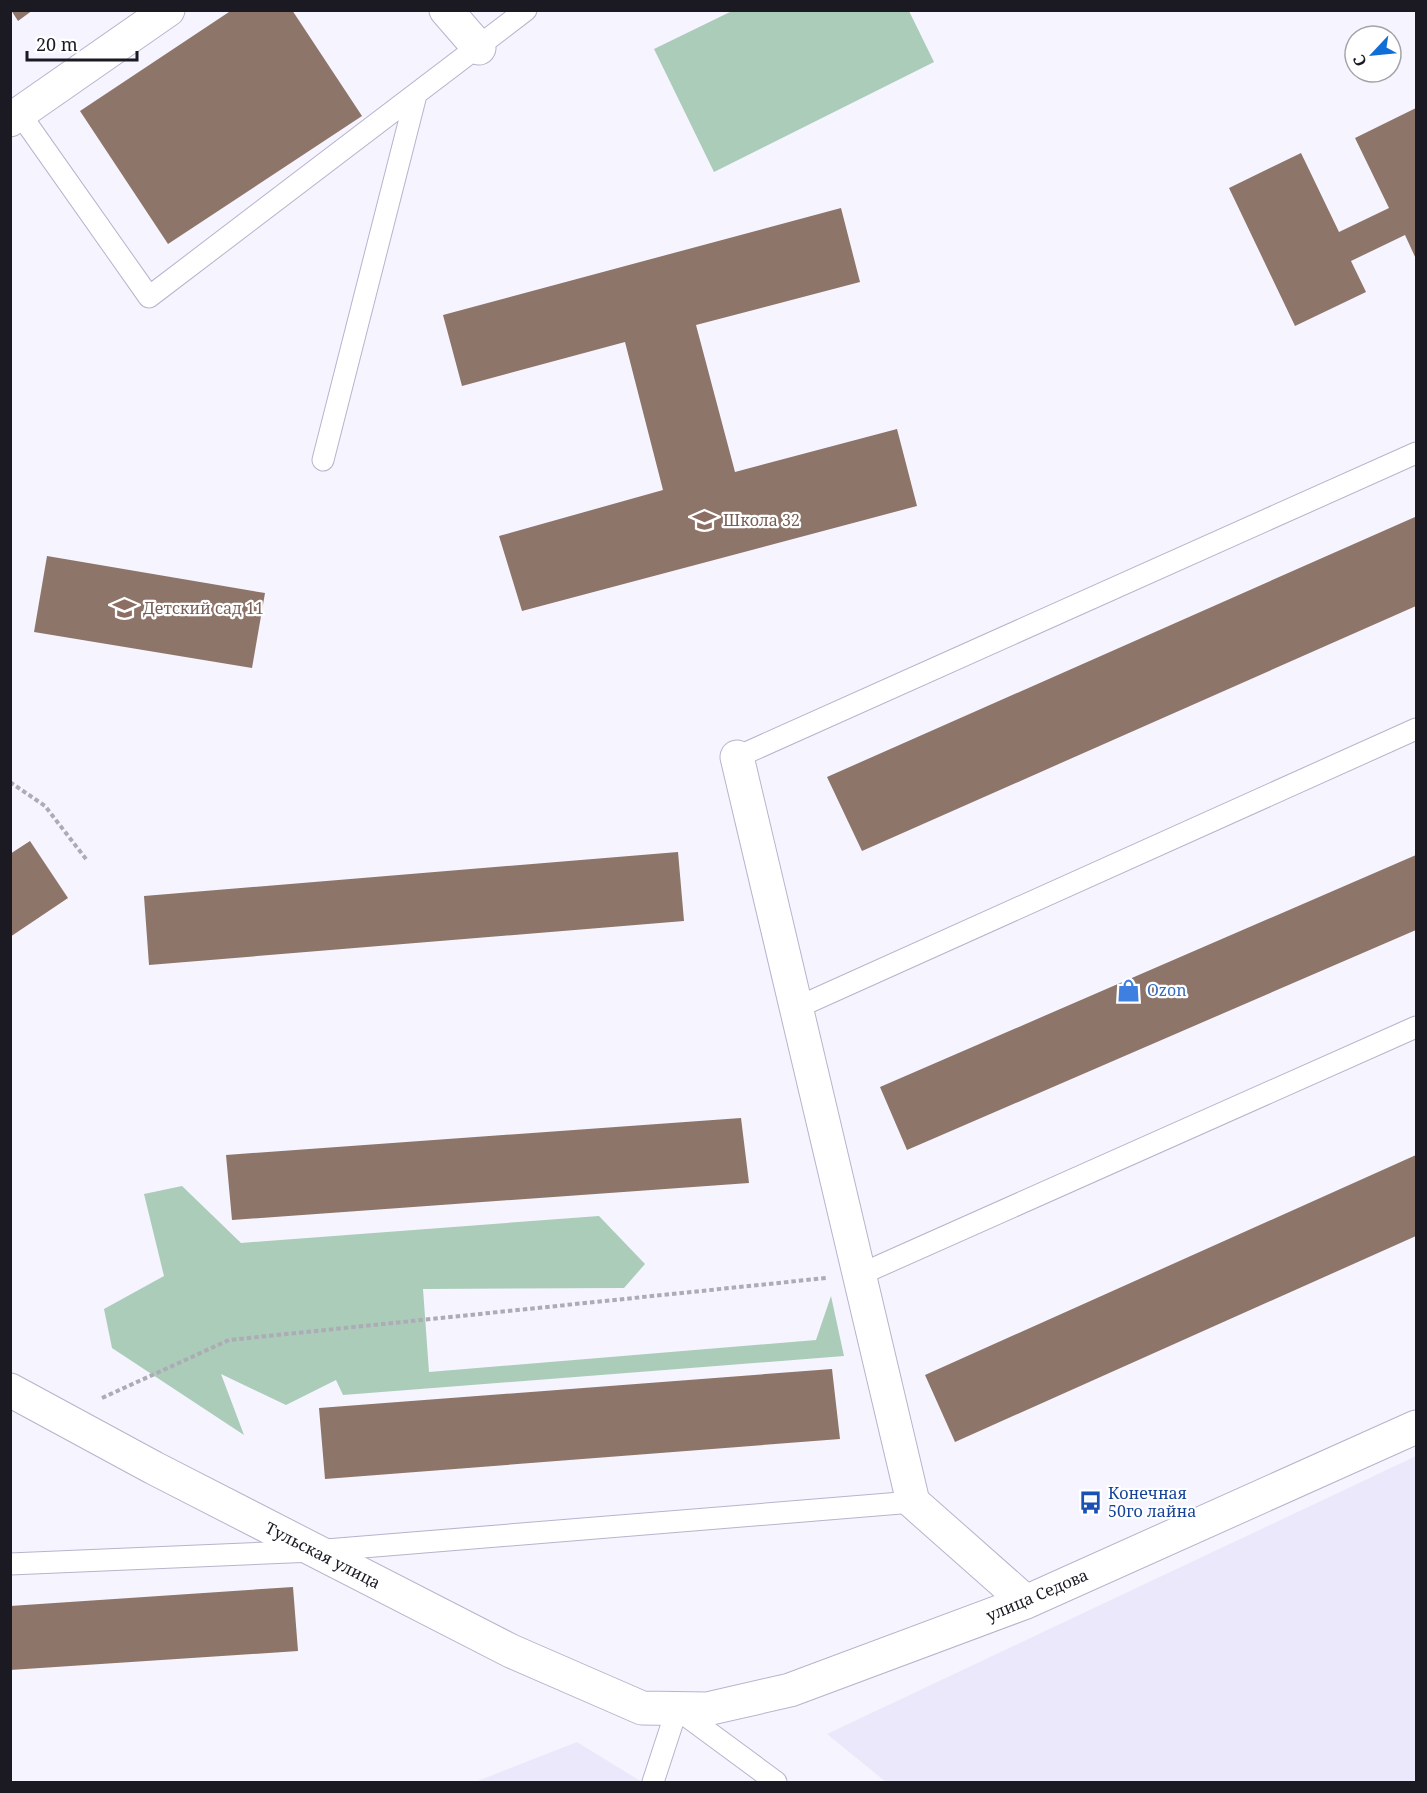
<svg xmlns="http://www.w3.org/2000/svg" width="1427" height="1793" viewBox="0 0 1427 1793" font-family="'Noto Serif',serif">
<rect width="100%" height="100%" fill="#f6f4fe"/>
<path fill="#ebe8fc" d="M 1416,1456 L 1416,1782 L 886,1782 L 827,1734 Z
M 577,1742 L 642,1782 L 475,1782 Z"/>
<path fill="#aaccb9" d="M 909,11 L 934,62 L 714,172 L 654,49 L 732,11 Z
M 182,1186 L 241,1243 L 599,1216 L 645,1264 L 624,1288 L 423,1289 L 429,1372 L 816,1340 L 831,1296 L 844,1356 L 343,1395 L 336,1380 L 286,1405 L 221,1374 L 244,1435 L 112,1348 L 104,1309 L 164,1276 L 144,1194 Z"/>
<path fill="#8d7569" d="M 11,10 L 33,10 L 18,21 Z
M 232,10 L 292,10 L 362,116 L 168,244 L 80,111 Z
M 1416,108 L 1416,259 L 1405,235 L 1351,261 L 1366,292 L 1295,326 L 1229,188 L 1301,153 L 1339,232 L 1389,208 L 1355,138 Z
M 841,208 L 860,282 L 696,325 L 735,472 L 897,429 L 917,506 L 522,611 L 499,536 L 663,490 L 625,342 L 462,386 L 443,315 Z
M 1415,517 L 1416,520 L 1416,606 L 862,851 L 827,777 Z
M 47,556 L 265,593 L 252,668 L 34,632 Z
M 30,841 L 68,898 L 10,937 L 10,854 Z
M 678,852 L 684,921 L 149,965 L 144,896 Z
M 1416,855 L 1416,930 L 907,1150 L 880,1087 Z
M 741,1118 L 749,1183 L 232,1220 L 226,1155 Z
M 1416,1155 L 1416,1236 L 955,1442 L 925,1375 Z
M 832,1369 L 840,1439 L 325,1479 L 319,1408 Z
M 293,1587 L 298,1651 L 10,1670 L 10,1606 Z"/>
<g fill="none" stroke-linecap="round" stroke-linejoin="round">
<defs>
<path id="service" d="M 20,114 L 149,297 L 526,10
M 323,460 L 416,95
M 737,757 L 1416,453
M 796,1008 L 1416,729
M 859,1275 L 1416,1027
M 10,1564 L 314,1551 L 913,1502
M 653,1782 L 677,1709 L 776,1782"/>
<path id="minor" d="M 446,10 L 479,48
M 10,120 L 168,10
M 737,757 L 913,1502 L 1026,1602
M 10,1390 L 154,1468 L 511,1651 L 642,1708 L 707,1709 L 790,1690 L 1026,1602 L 1416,1427"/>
</defs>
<use href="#service" stroke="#b8b3cc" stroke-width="23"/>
<use href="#minor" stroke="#b8b3cc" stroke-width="35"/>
<path stroke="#adabb5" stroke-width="4" stroke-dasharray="4.5 3" stroke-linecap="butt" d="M 10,782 L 45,806 L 86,859
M 102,1398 L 229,1340 L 826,1278"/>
<use href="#service" stroke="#fff" stroke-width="21"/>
<use href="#minor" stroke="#fff" stroke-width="33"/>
</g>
<defs>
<symbol id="school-bare" viewBox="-9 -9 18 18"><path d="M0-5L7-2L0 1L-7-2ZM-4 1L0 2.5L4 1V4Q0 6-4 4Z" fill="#8d6e63" stroke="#fff" stroke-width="2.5" paint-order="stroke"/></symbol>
<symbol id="shop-bare" viewBox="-9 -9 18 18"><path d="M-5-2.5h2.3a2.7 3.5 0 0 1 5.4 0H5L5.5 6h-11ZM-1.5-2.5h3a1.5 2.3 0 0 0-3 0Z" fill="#3f7fe0" stroke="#fff" stroke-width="2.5" paint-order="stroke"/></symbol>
<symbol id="bus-bare" viewBox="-9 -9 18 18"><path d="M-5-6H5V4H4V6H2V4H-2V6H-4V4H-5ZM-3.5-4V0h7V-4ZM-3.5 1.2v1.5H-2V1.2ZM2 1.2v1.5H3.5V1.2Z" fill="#1a4fb4" stroke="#fff" stroke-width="2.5" paint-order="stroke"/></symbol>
</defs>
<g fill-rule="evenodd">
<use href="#school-bare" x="688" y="504" width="33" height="33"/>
<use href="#school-bare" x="108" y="592" width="33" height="33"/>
<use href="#shop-bare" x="1112" y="974" width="33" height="33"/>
<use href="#bus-bare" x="1074" y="1486" width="33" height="33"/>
</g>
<g text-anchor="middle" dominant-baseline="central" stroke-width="4.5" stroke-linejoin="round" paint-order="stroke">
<g font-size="16" fill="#785e54" stroke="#fff" text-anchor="start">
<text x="723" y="520">Школа 32</text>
<text x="143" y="608">Детский сад 11</text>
</g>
<g font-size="16" fill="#366cbe" stroke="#fff" text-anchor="start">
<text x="1147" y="990">Ozon</text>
</g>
<g font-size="16" fill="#164399" stroke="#fff" text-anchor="start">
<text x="1108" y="1493">Конечная<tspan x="1108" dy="18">50го лайна</tspan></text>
</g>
<g font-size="16" fill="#1b1922" stroke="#fff">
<text transform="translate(323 1555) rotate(27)">Тульская улица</text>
<text transform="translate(1037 1595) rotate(-23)">улица Седова</text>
</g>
</g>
<rect width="1427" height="1793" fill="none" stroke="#1b1922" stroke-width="24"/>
<g transform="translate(1373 54) rotate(244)"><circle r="28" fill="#ffffff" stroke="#a4a3a7" stroke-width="1.5"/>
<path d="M0-4.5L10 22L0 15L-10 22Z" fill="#126ed7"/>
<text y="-9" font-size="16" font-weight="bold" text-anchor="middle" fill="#1b1922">С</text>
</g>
<path d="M27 51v9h110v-9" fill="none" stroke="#1b1922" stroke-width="3"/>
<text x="36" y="51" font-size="18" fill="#1b1922" stroke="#ffffff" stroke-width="4.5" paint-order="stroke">20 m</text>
</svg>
